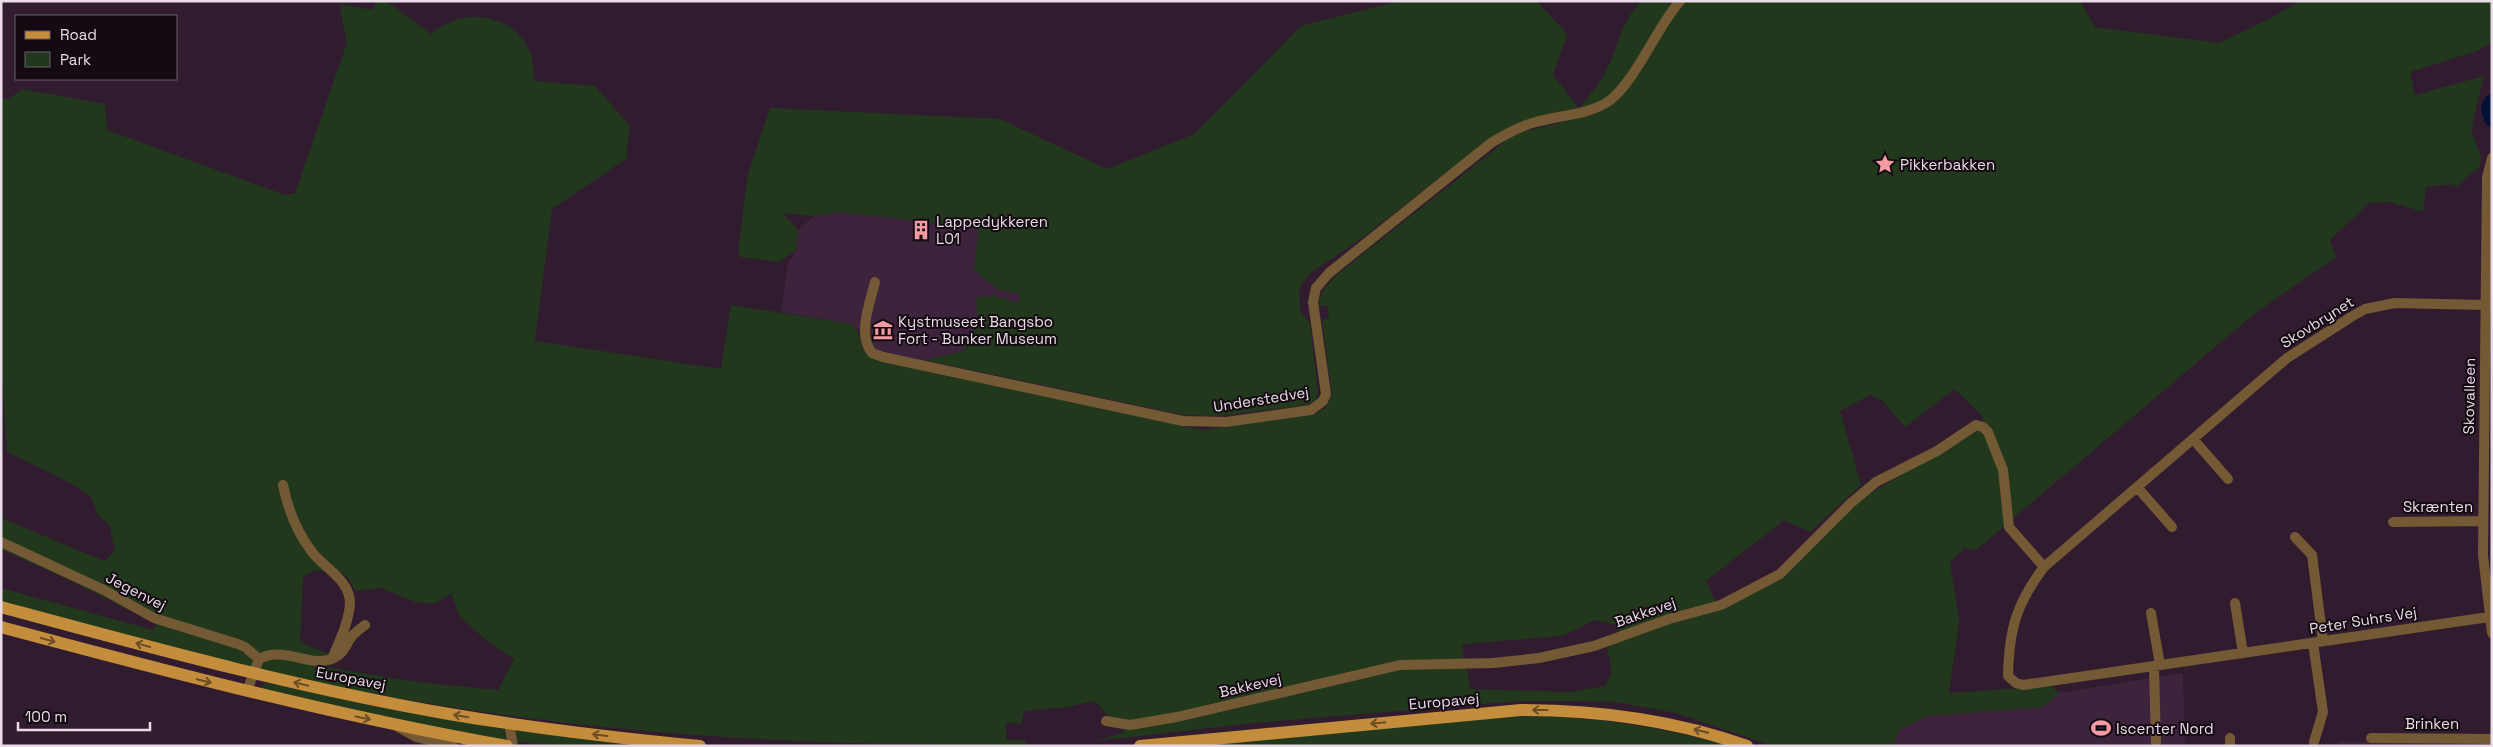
<svg xmlns="http://www.w3.org/2000/svg" width="2493" height="747" viewBox="0 0 2493 747" font-family="'Space Grotesk',sans-serif">
<rect width="100%" height="100%" fill="#311c2f"/>
<path fill="#3d233b" d="M 841,212 L 979,228 L 975,261 L 998,289 L 1020,294 L 1019,303 L 994,296 L 978,319 L 964,351 L 924,360 L 921,371 L 868,358 L 863,352 L 859,331 L 852,324 L 781,312 L 788,263 L 796,250 L 798,230 L 814,216 Z
M 2183,673 L 2185,746 L 1893,746 L 1900,729 L 1927,716 L 2043,707 L 2059,693 Z
M 2339,741 L 2492,745 L 2492,746 L 2339,746 Z"/>
<path fill="#22381d" fill-rule="evenodd" d="M 376,1 L 386,1 L 431,34 C 463,5 518,13 532,58 C 534,65 533,74 534,81 L 595,86 L 630,126 L 626,155 L 629,157 L 552,209 L 535,341 L 721,369 L 731,305 L 852,324 C 869,342 852,353 883,362 L 1203,430 L 1310,415 C 1323,411 1328,407 1332,394 L 1322,320 L 1329,318 L 1327,305 L 1319,306 C 1318,295 1327,285 1334,277 L 1514,134 L 1592,115 L 1579,108 L 1561,111 L 1536,118 L 1490,138 L 1361,239 L 1309,274 L 1299,288 L 1300,311 L 1310,323 L 1318,394 L 1315,401 L 1308,405 L 1218,416 L 1184,415 L 924,360 L 964,351 L 978,319 L 976,298 L 994,296 L 1019,303 L 1020,294 L 998,289 L 974,270 L 979,228 L 841,212 L 814,216 L 783,213 L 798,230 L 796,250 L 779,262 L 741,257 L 738,252 L 748,174 L 770,108 L 1000,119 L 1107,169 L 1194,134 L 1301,26 L 1401,1 L 1537,1 L 1567,34 L 1553,75 L 1579,108 C 1591,94 1603,80 1610,63 C 1621,39 1622,20 1642,1 L 2080,1 L 2095,27 L 2219,43 L 2273,17 L 2299,1 L 2492,1 L 2492,42 L 2477,51 L 2410,72 L 2415,95 L 2484,76 L 2471,130 L 2481,157 L 2480,166 L 2457,186 L 2451,184 L 2426,187 L 2423,212 L 2391,202 L 2369,203 L 2330,240 L 2336,257 L 2254,314 L 1976,550 L 1964,548 L 1950,562 L 1959,620 L 1949,693 L 2051,686 L 2059,693 L 2043,707 L 1927,716 L 1900,729 L 1893,746 L 1773,746 L 1676,713 L 1616,702 L 1576,701 L 1521,701 L 1436,708 L 1253,723 L 1096,741 L 1122,733 L 1130,721 L 1109,717 L 1099,705 L 1092,701 L 1068,707 L 1024,711 L 1021,724 L 1006,722 L 1006,740 L 1025,740 L 1026,745 C 770,747 513,729 264,671 C 176,650 89,624 1,601 L 1,588 L 153,630 L 156,624 L 71,581 L 1,549 L 1,518 L 104,561 L 115,551 L 109,524 C 89,511 100,509 89,496 C 80,485 23,460 7,452 L 1,361 L 1,97 L 8,100 L 22,89 L 105,104 L 107,130 L 285,195 L 295,193 L 347,43 L 339,4 L 373,10 ZM 1955,389 L 1983,417 L 1981,430 L 1976,429 L 1853,504 L 1784,578 L 1719,609 L 1706,581 L 1784,520 L 1810,532 L 1861,485 L 1840,411 L 1870,395 L 1883,401 L 1905,427 ZM 313,571 C 337,571 345,566 355,591 L 380,588 L 416,602 L 434,604 L 451,593 L 459,616 L 486,640 L 514,659 L 498,690 L 416,682 L 326,667 L 329,654 L 300,642 L 303,577 ZM 1595,620 L 1616,625 L 1619,633 L 1607,647 L 1612,672 L 1605,686 L 1570,692 L 1470,689 L 1462,644 L 1562,636 Z
M 268,683 L 386,708 L 504,729 L 506,740 L 386,718 L 266,692 L 262,688 L 263,684 Z
M 1530,716 C 1602,717 1662,728 1731,746 L 1203,746 L 1484,718 Z
M 515,730 L 634,746 L 546,746 L 517,741 Z"/>
<g fill="none" stroke-linecap="round" stroke-linejoin="round">
<path stroke="#001135" stroke-width="16" d="M 2492,102 L 2489,109 L 2492,119"/>
<path stroke="#745935" stroke-width="10" d="M 2492,158 L 2487,177 L 2483,555 L 2492,633
M 875,282 C 870,303 857,334 872,353 L 883,357 L 1183,421 L 1226,422 L 1311,410 L 1323,401 L 1326,394 L 1313,302 L 1316,288 L 1329,273 L 1491,143 C 1506,134 1520,126 1536,122 C 1560,115 1589,115 1609,101 C 1635,82 1657,27 1680,1
M 2485,305 L 2395,303 L 2365,309 L 2351,317 L 2287,358 L 2044,567 C 2016,604 2009,630 2008,676 L 2016,683 L 2023,685 L 2489,617
M 2193,439 L 2228,479
M 283,485 C 288,510 296,531 312,552 C 324,568 350,580 350,603 C 349,622 339,642 332,659
M 2137,487 L 2172,527
M 2393,522 L 2483,521
M 2295,537 L 2312,555 L 2323,641
M 1,542 L 104,590 L 154,618 L 238,644 L 245,647 L 259,659 L 247,691
M 2235,603 L 2243,653
M 2151,613 L 2160,665
M 2313,643 L 2323,712 L 2314,742
M 259,659 C 284,645 311,669 334,658 C 345,653 346,643 353,635 C 357,631 361,628 365,625
M 2154,666 L 2156,746
M 1106,721 L 1130,725 L 1177,717 L 1400,665 L 1493,663 L 1539,658 L 1594,646 L 1669,619 L 1721,605 L 1780,574 L 1851,503 L 1876,482 L 1937,451 L 1976,425 L 1983,427 L 1988,432 L 2003,470 L 2009,527 L 2044,567
M 509,724 L 513,746
M 398,727 L 416,737 L 453,746
M 2371,738 L 2492,739
M 2230,746 L 2230,738"/>
<path stroke="#c38d3b" stroke-width="12" d="M 1,607 C 149,647 298,688 449,714 C 532,728 616,738 700,746
M 1,627 C 169,672 336,716 507,746
M 1140,746 L 1521,710 C 1599,710 1674,720 1747,746"/>
</g>
<defs><path id="oneway-shaft" d="M-6 0H5M1.5-3L5.5 0L1.5 3" fill="none" stroke-width="1.6" stroke-linecap="round" stroke-linejoin="round" transform="scale(1.25)"/></defs>
<g stroke="#6b4c26">
<use href="#oneway-shaft" transform="translate(48 640) rotate(15)"/>
<use href="#oneway-shaft" transform="translate(143 645) rotate(-165)"/>
<use href="#oneway-shaft" transform="translate(204 681) rotate(14)"/>
<use href="#oneway-shaft" transform="translate(301 684) rotate(-166)"/>
<use href="#oneway-shaft" transform="translate(1540 710) rotate(-180)"/>
<use href="#oneway-shaft" transform="translate(461 716) rotate(-171)"/>
<use href="#oneway-shaft" transform="translate(363 718) rotate(12)"/>
<use href="#oneway-shaft" transform="translate(1378 723) rotate(174)"/>
<use href="#oneway-shaft" transform="translate(1701 731) rotate(-166)"/>
<use href="#oneway-shaft" transform="translate(600 735) rotate(-173)"/>
</g>
<defs>
<symbol id="sight-bare" viewBox="-9 -9 18 18"><path d="M0-6L1.8-2.2L6-1.7L2.9 1.2L3.7 5.4L0 3.3L-3.7 5.4L-2.9 1.2L-6-1.7L-1.8-2.2Z" fill="#f49aa2" stroke="#130a12" stroke-width="2.5" paint-order="stroke"/></symbol>
<symbol id="building-bare" viewBox="-9 -9 18 18"><path d="M-4-6H4V6H1V3H-1V6H-4ZM-2.5-4.3h1.7v1.8h-1.7ZM.8-4.3h1.7v1.8H.8ZM-2.5-1h1.7V.8h-1.7ZM.8-1h1.7V.8H.8Z" fill="#f49aa2" stroke="#130a12" stroke-width="2.5" paint-order="stroke"/></symbol>
<symbol id="museum-bare" viewBox="-9 -9 18 18"><path d="M0-6L6-3V-2H-6V-3ZM-5-1h2V3h-2ZM-1-1h2V3h-2ZM3-1h2V3H3ZM-6 4H6V6H-6Z" fill="#f49aa2" stroke="#130a12" stroke-width="2.5" paint-order="stroke"/></symbol>
<symbol id="stadium-bare" viewBox="-9 -9 18 18"><path d="M0-5a6.5 5 0 1 0 0 10a6.5 5 0 1 0 0-10ZM-3.5-1.8h7v3.6h-7Z" fill="#f49aa2" stroke="#130a12" stroke-width="2.5" paint-order="stroke"/></symbol>
</defs>
<g fill-rule="evenodd">
<use href="#sight-bare" x="1871" y="150" width="28" height="28"/>
<use href="#building-bare" x="907" y="216" width="28" height="28"/>
<use href="#museum-bare" x="869" y="316" width="28" height="28"/>
<use href="#stadium-bare" x="2087" y="714" width="28" height="28"/>
</g>
<g text-anchor="middle" dominant-baseline="central" stroke-width="4" stroke-linejoin="round" paint-order="stroke">
<g font-size="15" fill="#e9dbe8" stroke="#130a12" text-anchor="start">
<text x="1900" y="164">Pikkerbakken</text>
<text x="936" y="221">Lappedykkeren<tspan x="936" dy="17">L01</tspan></text>
<text x="898" y="321">Kystmuseet Bangsbo<tspan x="898" dy="17">Fort - Bunker Museum</tspan></text>
<text x="2116" y="728">Iscenter Nord</text>
</g>
<g font-size="15" fill="#e9dbe8" stroke="#130a12">
<text transform="translate(2317 322) rotate(-32)">Skovbrynet</text>
<text transform="translate(2469 396) rotate(-89)">Skovalleen</text>
<text transform="translate(1261 399) rotate(-9)">Understedvej</text>
<text x="2438" y="506">Skrænten</text>
<text transform="translate(136 591) rotate(27)">Jegenvej</text>
<text transform="translate(1645 612) rotate(-19)">Bakkevej</text>
<text transform="translate(2363 620) rotate(-9)">Peter Suhrs Vej</text>
<text transform="translate(351 678) rotate(11)">Europavej</text>
<text transform="translate(1250 685) rotate(-13)">Bakkevej</text>
<text transform="translate(1444 701) rotate(-5)">Europavej</text>
<text x="2432" y="723">Brinken</text>
</g>
</g>
<rect width="2493" height="747" fill="none" stroke="#e9dbe8" stroke-width="5"/>
<rect x="15" y="15" width="162" height="65" fill="#130a12" stroke="#695e68"/>
<rect x="25" y="31" width="25" height="8" fill="#c38d3b" stroke="#695e68"/>
<text x="60" y="40" font-size="15" fill="#e9dbe8">Road</text>
<rect x="25" y="52" width="25" height="15" fill="#22381d" stroke="#695e68"/>
<text x="60" y="65" font-size="15" fill="#e9dbe8">Park</text>
<path d="M18 722v8h132v-8" fill="none" stroke="#e9dbe8" stroke-width="2.5"/>
<text x="25" y="722" font-size="15" fill="#e9dbe8" stroke="#130a12" stroke-width="4" paint-order="stroke">100 m</text>
</svg>
